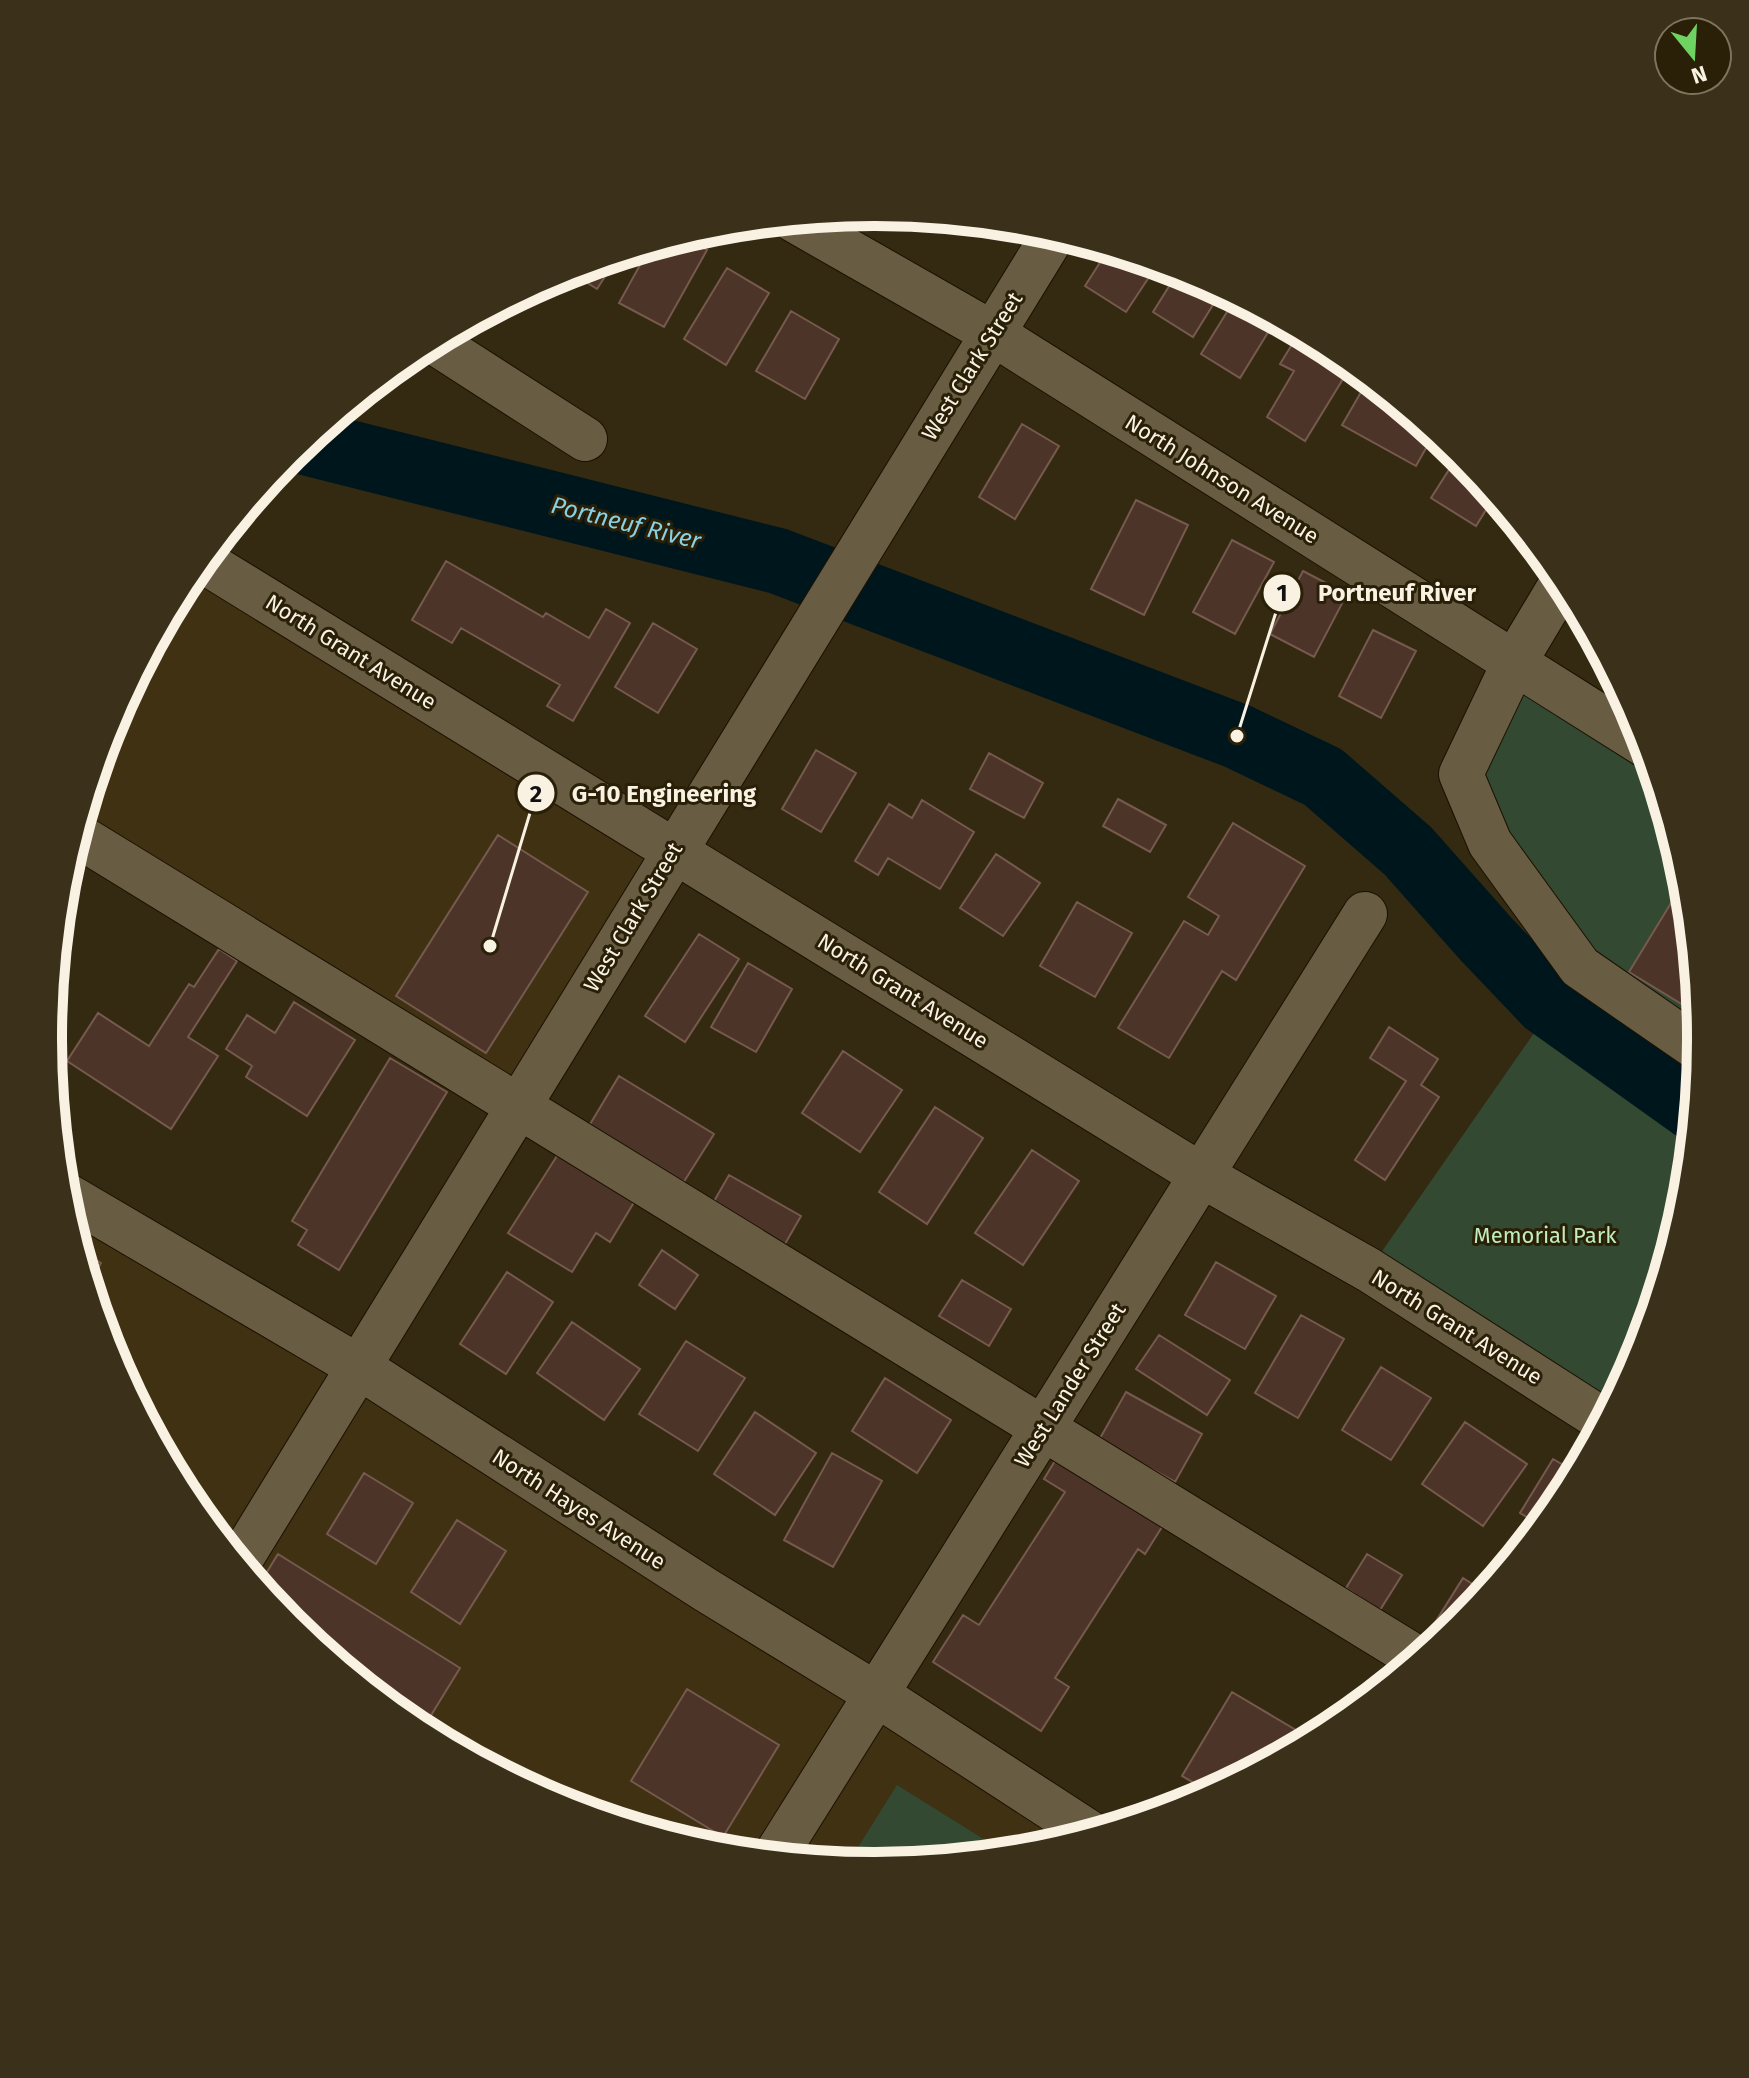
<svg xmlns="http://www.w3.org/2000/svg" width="1749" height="2078" viewBox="0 0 1749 2078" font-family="'Fira Sans',sans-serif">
<rect width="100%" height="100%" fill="#342911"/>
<path fill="#3f3111" d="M 203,561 L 674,850 L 517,1107 L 77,835 L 111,722 L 188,579 Z
M 64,1200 L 1094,1832 L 1035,1850 L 874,1865 L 713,1850 L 558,1802 L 415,1726 L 290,1623 L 187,1498 L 111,1355 Z"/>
<path fill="#334932" d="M 1514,663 L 1645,745 L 1685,878 L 1701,1039 L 1685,1201 L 1638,1356 L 1603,1420 L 1369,1270 L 1580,967 L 1461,774 Z
M 897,1785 L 1006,1853 L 874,1865 L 848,1863 Z"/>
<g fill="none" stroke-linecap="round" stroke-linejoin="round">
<path stroke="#00161d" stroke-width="66" d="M 305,442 L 778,561 L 1237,736 L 1323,777 L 1408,851 L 1486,939 L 1547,1003 L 1694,1108"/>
</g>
<path fill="#4d3429" stroke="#765a4e" stroke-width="2" d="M 684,237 L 707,250 L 664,327 L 619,303 L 650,247 Z
M 1108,250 L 1157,265 L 1126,312 L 1085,286 Z
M 617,258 L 597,289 L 570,272 Z
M 727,268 L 769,293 L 726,365 L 684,339 Z
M 1178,272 L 1221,292 L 1193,337 L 1153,312 Z
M 1235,299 L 1275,321 L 1240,378 L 1201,354 Z
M 791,311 L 839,339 L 805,399 L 756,371 Z
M 489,312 L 476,334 L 463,326 Z
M 1299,333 L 1334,352 L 1351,366 L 1305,441 L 1267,417 L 1294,371 L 1280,364 Z
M 1368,380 L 1434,434 L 1416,466 L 1342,425 Z
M 1022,424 L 1059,446 L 1015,519 L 979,497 Z
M 1459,454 L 1494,497 L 1476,526 L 1431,498 Z
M 1136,500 L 1188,525 L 1144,615 L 1091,589 Z
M 1232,540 L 1274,562 L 1235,634 L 1193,612 Z
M 446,561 L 543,617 L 546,613 L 589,638 L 606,609 L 630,623 L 573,721 L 547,706 L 560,685 L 461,628 L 452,643 L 412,620 Z
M 1303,571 L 1347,594 L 1314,657 L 1270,634 Z
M 653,623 L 697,649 L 658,713 L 615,687 Z
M 1373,630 L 1416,651 L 1381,718 L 1339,696 Z
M 816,750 L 856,773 L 821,832 L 782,809 Z
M 989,753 L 1043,783 L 1024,818 L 970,789 Z
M 1118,799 L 1166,825 L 1150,852 L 1103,826 Z
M 922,800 L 974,832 L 940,889 L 888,858 L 878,875 L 855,861 L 889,804 L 912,818 Z
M 1233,823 L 1305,866 L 1236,980 L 1222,971 L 1169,1058 L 1118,1028 L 1184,921 L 1208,935 L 1219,916 L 1188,897 Z
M 498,835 L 588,892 L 486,1053 L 396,996 Z
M 996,854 L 1040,883 L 1003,936 L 960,908 Z
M 1685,880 L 1698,1014 L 1629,972 Z
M 1077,902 L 1132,933 L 1095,997 L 1040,966 Z
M 699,934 L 739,959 L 685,1042 L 645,1016 Z
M 219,949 L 237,961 L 188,1037 L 218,1056 L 171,1129 L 67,1061 L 98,1013 L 149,1046 L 189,984 L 194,987 Z
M 748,963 L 792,989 L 756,1052 L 711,1027 Z
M 294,1002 L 355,1040 L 307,1116 L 246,1077 L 252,1066 L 226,1049 L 247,1015 L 275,1033 Z
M 1389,1027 L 1438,1059 L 1421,1085 L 1439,1097 L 1385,1180 L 1355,1160 L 1406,1081 L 1370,1058 Z
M 843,1051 L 902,1090 L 860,1152 L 802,1113 Z
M 390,1058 L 447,1092 L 339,1270 L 298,1245 L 307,1230 L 292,1221 Z
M 619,1076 L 714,1134 L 680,1188 L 586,1131 Z
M 935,1107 L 983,1138 L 927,1224 L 879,1192 Z
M 562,1148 L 639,1194 L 610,1242 L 596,1233 L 572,1272 L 508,1233 Z
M 1032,1150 L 1079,1181 L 1023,1265 L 975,1233 Z
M 729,1175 L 801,1216 L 781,1251 L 709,1210 Z
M 79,1249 L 101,1263 L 89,1283 Z
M 662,1250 L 698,1275 L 675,1309 L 639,1285 Z
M 1216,1262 L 1276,1296 L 1245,1349 L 1185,1315 Z
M 507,1272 L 553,1302 L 506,1374 L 460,1344 Z
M 962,1280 L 1011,1309 L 989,1346 L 939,1316 Z
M 1301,1315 L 1344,1339 L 1298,1418 L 1255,1393 Z
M 572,1322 L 640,1369 L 604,1420 L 537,1373 Z
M 1159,1335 L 1230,1380 L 1207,1415 L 1136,1369 Z
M 686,1341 L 745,1378 L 698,1451 L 639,1414 Z
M 1381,1367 L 1431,1398 L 1391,1460 L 1342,1430 Z
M 885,1378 L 951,1420 L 917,1473 L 852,1431 Z
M 1126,1392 L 1202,1434 L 1175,1482 L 1099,1440 Z
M 755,1412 L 816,1453 L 775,1515 L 714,1474 Z
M 1465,1422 L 1527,1464 L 1483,1526 L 1422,1484 Z
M 1061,1451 L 1167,1519 L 1145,1554 L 1138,1549 L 1055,1678 L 1069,1687 L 1041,1731 L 933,1662 L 963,1615 L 979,1625 L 1065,1492 L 1044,1479 Z
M 832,1453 L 882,1481 L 833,1567 L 784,1540 Z
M 1553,1459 L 1575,1472 L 1561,1499 L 1540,1525 L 1520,1513 Z
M 364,1473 L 413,1503 L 376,1564 L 327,1534 Z
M 457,1520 L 506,1551 L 460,1624 L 411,1592 Z
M 278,1554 L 460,1668 L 422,1730 L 290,1623 L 259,1585 Z
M 1367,1554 L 1402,1575 L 1380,1610 L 1346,1588 Z
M 1463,1578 L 1485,1592 L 1459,1624 L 1435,1643 L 1426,1637 Z
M 687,1689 L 779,1745 L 723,1837 L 631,1781 Z
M 1232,1692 L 1296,1730 L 1282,1754 L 1210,1792 L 1182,1776 Z"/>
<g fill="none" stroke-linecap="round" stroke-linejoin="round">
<defs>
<path id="minor" d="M 794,220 L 992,333 L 1645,745
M 434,342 L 585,439
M 203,561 L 1201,1175 L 1369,1270 L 1603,1420
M 1563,581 L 1514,663 L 1461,774 L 1490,843 L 1580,967 L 1700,1050
M 77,835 L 1417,1658
M 63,1193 L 359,1367 L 706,1590 L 876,1694 L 1090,1833
M 239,1562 L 1054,234
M 775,1856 L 1365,914"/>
</defs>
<use href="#minor" stroke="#1b1100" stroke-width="46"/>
<use href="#minor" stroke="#685c43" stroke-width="44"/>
</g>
<g text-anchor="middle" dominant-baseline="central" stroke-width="6" stroke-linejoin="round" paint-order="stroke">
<g font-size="22" fill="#f9f2e3" stroke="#2a1f07">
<text transform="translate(972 366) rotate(-58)">West Clark Street</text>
<text transform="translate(1222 479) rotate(32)">North Johnson Avenue</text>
<text transform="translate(351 652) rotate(32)">North Grant Avenue</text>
<text transform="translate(633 917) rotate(-59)">West Clark Street</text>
<text transform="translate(903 991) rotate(32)">North Grant Avenue</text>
<text transform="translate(1457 1327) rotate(32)">North Grant Avenue</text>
<text transform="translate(1070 1385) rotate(-58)">West Lander Street</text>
<text transform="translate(579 1509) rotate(33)">North Hayes Avenue</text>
</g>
<g font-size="22" fill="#c0edbe" stroke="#2a1f07">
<text x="1545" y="1235">Memorial Park</text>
</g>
<g font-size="24" font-style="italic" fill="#88d1e5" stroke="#2a1f07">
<text transform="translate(626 523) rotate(14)">Portneuf River</text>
</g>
</g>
<path d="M0 0H1749V2078H0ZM874 226H875A812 812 0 0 1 1687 1038V1040A812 812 0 0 1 875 1852H874A812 812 0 0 1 62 1040V1038A812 812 0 0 1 874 226Z" fill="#3b3019" fill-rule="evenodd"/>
<path fill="none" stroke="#f9f2e3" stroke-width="10" d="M874 226H875A812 812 0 0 1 1687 1038V1040A812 812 0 0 1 875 1852H874A812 812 0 0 1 62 1040V1038A812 812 0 0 1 874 226Z"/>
<path fill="none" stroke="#f9f2e3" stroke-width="3" d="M1237 736L1282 593M490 946L536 793"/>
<g fill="#f9f2e3" stroke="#2a1f07" stroke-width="3">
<circle cx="1237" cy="736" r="8"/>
<circle cx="490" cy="946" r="8"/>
<circle cx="1282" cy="593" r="20"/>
<circle cx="536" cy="793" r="20"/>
</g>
<g font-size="24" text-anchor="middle" font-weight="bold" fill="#111">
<text x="1282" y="601">1</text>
<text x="536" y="802">2</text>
</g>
<g font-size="24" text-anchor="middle" font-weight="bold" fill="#f9f2e3" stroke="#2a1f07" stroke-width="6" stroke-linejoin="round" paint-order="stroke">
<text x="1397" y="601">Portneuf River</text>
<text x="664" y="802">G-10 Engineering</text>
</g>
<g transform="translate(1693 56) rotate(162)"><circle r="38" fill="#2a1f07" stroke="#7d735f" stroke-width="2"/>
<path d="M0-6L14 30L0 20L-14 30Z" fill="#6ed360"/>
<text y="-12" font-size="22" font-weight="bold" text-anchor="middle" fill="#f9f2e3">N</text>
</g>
</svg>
